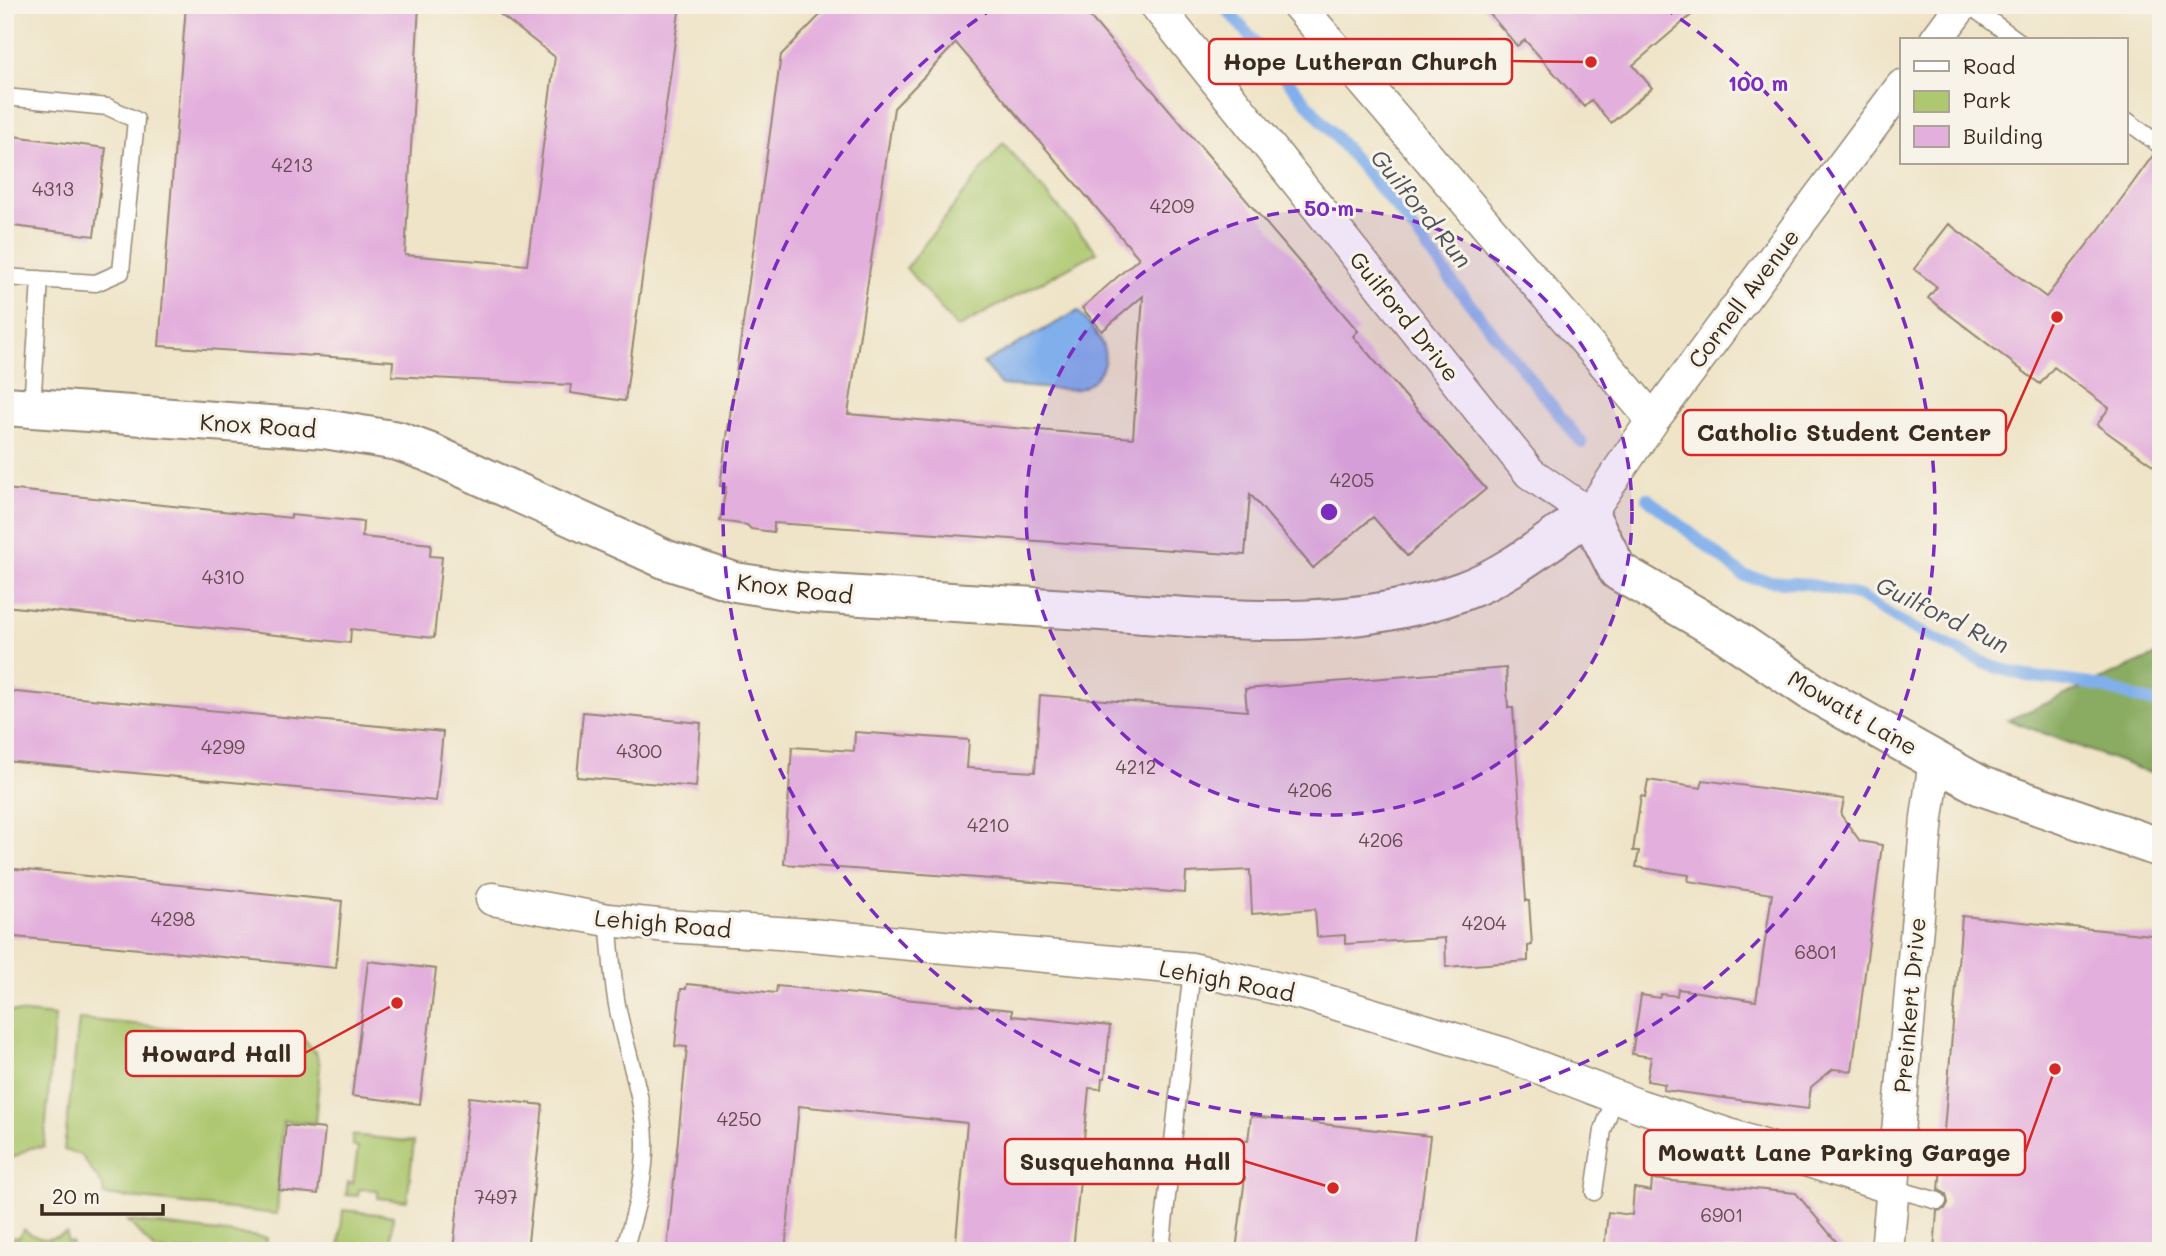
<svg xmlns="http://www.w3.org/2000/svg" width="2166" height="1256" viewBox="0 0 2166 1256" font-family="Mali,sans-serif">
<rect width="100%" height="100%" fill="#f7f3e8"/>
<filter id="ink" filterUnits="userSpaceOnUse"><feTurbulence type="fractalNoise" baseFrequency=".0143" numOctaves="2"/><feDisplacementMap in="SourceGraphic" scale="14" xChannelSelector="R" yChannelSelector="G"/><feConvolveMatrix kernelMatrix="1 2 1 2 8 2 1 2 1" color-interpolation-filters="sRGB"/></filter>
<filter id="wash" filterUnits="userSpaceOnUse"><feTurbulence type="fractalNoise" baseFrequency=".00686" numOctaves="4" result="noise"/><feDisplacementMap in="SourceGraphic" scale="28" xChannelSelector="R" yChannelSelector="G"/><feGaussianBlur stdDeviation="1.57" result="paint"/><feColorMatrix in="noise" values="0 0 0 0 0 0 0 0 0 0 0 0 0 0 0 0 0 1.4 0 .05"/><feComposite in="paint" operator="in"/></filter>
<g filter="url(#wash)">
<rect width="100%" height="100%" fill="#efe4c8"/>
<path fill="#adc86f" stroke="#747946" stroke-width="2" d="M 1003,143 L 1097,252 L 957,328 L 906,268 Z
M 5,1011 L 55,1016 L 44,1147 L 30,1148 L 13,1158 L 5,1150 Z
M 79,1019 L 304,1040 L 316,1053 L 320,1066 L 315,1123 L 283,1121 L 277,1214 L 104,1195 L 103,1186 L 81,1155 L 64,1150 Z
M 352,1135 L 414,1142 L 407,1201 L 378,1198 L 378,1190 L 359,1189 L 358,1196 L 346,1195 L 348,1182 L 353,1183 L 358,1147 L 352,1145 Z
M 343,1210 L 393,1216 L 390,1251 L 339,1249 Z
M 128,1221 L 267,1238 L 266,1251 L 156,1251 Z
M 23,1229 C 42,1242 46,1241 67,1233 L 67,1242 L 72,1242 L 72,1251 L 13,1251 L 14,1237 L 19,1238 Z"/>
<path fill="#8aac62" stroke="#626b40" stroke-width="2" d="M 2161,653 L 2161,777 L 2008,720 Z"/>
<path fill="#81afeb" stroke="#5e6c84" stroke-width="2" d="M 1078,311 C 1093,329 1118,353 1096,377 C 1092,382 1084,388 1078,389 C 1058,391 1022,386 1001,385 L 983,363 Z"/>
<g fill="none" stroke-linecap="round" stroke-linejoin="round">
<path stroke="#81afeb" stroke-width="12" d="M 1223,5 L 1406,219 L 1454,284 L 1582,443
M 1647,498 L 1744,576 L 1770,581 L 1808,584 L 1860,596 L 1906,625 L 1991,666 L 2026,676 L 2091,684 L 2161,705"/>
</g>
<g id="blocks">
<path fill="#e3afdd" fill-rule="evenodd" d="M 186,5 L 419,5 L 405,255 L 527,265 L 555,57 L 488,5 L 680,5 L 625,401 L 570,393 L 571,385 L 392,376 L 393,361 L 159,346 Z
M 830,5 L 1080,5 L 1358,331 L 1353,336 L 1486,489 L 1407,556 L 1373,517 L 1313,568 L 1250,494 L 1245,555 L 774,523 L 774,532 L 751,529 L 747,525 L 720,521 L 726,487 L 720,486 L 781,55 ZM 956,43 L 1139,258 L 1082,308 L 1102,331 L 1143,296 L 1133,438 L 848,414 L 894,108 Z
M 1482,5 L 1703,5 L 1633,65 L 1652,88 L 1611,123 L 1591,100 L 1584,107 L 1525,40 L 1517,46 Z
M 5,135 L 106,148 L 94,236 L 5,225 Z
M 2154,154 L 2161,156 L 2161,471 L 2097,425 L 2109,408 L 2054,367 L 2040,384 L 1928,298 L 1937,287 L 1914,269 L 1949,224 L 2046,297 L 2101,227 Z
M 5,489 L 291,518 L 291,515 L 363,522 L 362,537 L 431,544 L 430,556 L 442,557 L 434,638 L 351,629 L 350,643 L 5,606 Z
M 1506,668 L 1508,708 L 1513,708 L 1526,901 L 1529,901 L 1532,945 L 1528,946 L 1528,961 L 1446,967 L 1445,938 L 1345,944 L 1345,935 L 1317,937 L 1315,909 L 1252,914 L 1250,870 L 1186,873 L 1185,893 L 784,864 L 792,747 L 854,751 L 855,732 L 969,740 L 967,768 L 1035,772 L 1040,695 L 1247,711 L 1245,689 Z
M 5,691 L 443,732 L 436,801 L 5,761 Z
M 583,712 L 701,723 L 696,787 L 577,777 Z
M 1648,780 L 1701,788 L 1703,780 L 1844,799 L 1841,815 L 1860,841 L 1882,845 L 1852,1071 L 1833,1069 L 1811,1087 L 1808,1109 L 1663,1090 L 1665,1084 L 1647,1081 L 1651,1057 L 1632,1054 L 1641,995 L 1659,998 L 1661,994 L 1677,996 L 1678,989 L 1756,1001 L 1772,894 L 1688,881 L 1689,875 L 1636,867 L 1639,851 L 1633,851 L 1641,796 L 1645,797 Z
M 5,868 L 342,901 L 336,968 L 5,936 Z
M 1962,916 L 2161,936 L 2161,1251 L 1934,1251 L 1937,1211 L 1945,1209 L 1948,1203 L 1946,1194 L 1939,1190 Z
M 368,961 L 436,969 L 420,1104 L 352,1096 Z
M 687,984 L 776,993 L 777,986 L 1012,1010 L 1012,1016 L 1110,1026 L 1105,1078 L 1102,1078 L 1101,1089 L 1089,1088 L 1073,1251 L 955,1251 L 967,1123 L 799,1106 L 785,1251 L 667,1251 L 687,1047 L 675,1046 L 681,989 L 686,989 Z
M 469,1097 L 543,1105 L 527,1251 L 453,1251 Z
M 1251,1116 L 1430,1136 L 1416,1251 L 1236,1251 L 1245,1177 L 1225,1174 L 1229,1139 L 1248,1141 Z
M 286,1125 L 325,1129 L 318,1194 L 279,1190 Z
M 1652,1179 L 1796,1193 L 1844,1251 L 1604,1249 L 1608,1212 L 1632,1215 L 1634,1188 L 1651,1191 Z"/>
</g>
</g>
<g filter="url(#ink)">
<use href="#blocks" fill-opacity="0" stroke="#958773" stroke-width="2"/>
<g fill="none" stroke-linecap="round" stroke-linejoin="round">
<defs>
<path id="service" d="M 1969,5 L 2017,40
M 5,97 L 108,107 L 136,120 L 121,272 L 96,283 L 5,277
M 2126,120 L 2161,146
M 32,408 L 40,279
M 608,920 C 611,948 612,977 617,1005 C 625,1049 644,1097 645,1141 C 646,1179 634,1215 624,1251
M 1892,1188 L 1938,1201
M 1594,1192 L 1603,1130 L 1615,1097
M 1161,1251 L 1192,969"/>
<path id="minor" d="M 1156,5 L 1530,473 L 1589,514 L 1653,420 L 1902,86
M 1298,5 L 1653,420
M 1936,40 L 1962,5
M 492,899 L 608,920 L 668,926 L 810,935 L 1192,969 L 1307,995 L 1504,1054 L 1640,1106 L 1892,1188
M 1887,1251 L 1927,818 L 1935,760"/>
<path id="tertiary" d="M 5,406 L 324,429 L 398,441 L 428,452 L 667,560 L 735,582 L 799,592 C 900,599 1000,605 1101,611 C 1221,619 1347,634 1463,591 C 1508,575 1550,540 1589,514 L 1618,571 L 1725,633 L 1811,691 L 1981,786 L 2161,848"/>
</defs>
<use href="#service" stroke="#958773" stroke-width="19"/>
<use href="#minor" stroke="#958773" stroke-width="35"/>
<use href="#tertiary" stroke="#958773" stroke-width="42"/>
<use href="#service" stroke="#fff" stroke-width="16"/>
<use href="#minor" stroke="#fff" stroke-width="32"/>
<use href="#tertiary" stroke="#fff" stroke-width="38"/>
</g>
</g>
<circle cx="1329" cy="512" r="303" fill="#7b2cbf" fill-opacity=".12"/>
<g fill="none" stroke="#7b2cbf" stroke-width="3.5" stroke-dasharray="12 9">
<circle cx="1329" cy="512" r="303"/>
<path d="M1663 7A606 606 0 1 1 995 7"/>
</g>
<g text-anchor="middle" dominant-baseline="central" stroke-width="6" stroke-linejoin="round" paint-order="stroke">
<g font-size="19" fill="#654b4e">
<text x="292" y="164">4213</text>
<text x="53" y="188">4313</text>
<text x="1172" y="205">4209</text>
<text x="1352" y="479">4205</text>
<text x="223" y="576">4310</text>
<text x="223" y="746">4299</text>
<text x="639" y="750">4300</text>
<text x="1136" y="766">4212</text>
<text x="1310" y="789">4206</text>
<text x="988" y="824">4210</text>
<text x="1381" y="839">4206</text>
<text x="173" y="918">4298</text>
<text x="1484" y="922">4204</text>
<text x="1816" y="951">6801</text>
<text x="739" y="1118">4250</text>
<text x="496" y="1196">7497</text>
<text x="1722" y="1214">6901</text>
</g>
<g font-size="23" fill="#3b2a1e" stroke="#f7f3e8">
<text transform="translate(1743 298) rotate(-53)">Cornell Avenue</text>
<text transform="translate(1405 316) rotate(51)">Guilford Drive</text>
<text transform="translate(258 425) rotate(4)">Knox Road</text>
<text transform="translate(795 588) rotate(7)">Knox Road</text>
<text transform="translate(1853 712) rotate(30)">Mowatt Lane</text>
<text transform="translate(663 923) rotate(5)">Lehigh Road</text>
<text transform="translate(1227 980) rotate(11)">Lehigh Road</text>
<text transform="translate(1909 1005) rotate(-85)">Preinkert Drive</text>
</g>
<g font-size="24" font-style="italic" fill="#50525c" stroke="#f7f3e8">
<text transform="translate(1422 208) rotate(51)">Guilford Run</text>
<text transform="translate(1943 614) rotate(26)">Guilford Run</text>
</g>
</g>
<circle cx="1329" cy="512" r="10" fill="#7b2cbf" stroke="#f7f3e8" stroke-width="3.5"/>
<g font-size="21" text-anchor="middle" font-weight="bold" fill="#7b2cbf" stroke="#f7f3e8" stroke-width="6" stroke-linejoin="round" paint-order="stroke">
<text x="1758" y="91">100 m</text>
<text x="1329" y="216">50 m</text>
</g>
<path fill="none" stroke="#d62828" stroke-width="2.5" d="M1591 62L1512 61M2057 317L2006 432M397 1003L305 1053M2055 1069L2025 1152M1333 1188L1244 1161"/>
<g fill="#d62828" stroke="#f7f3e8" stroke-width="2.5">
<circle cx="1591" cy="62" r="7"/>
<circle cx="2057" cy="317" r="7"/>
<circle cx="397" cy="1003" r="7"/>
<circle cx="2055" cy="1069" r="7"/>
<circle cx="1333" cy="1188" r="7"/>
</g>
<g fill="#f7f3e8" stroke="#d62828" stroke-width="2.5">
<rect x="1209" y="39" width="303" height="45" rx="7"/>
<rect x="1683" y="410" width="323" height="45" rx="7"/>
<rect x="126" y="1031" width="179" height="45" rx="7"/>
<rect x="1644" y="1130" width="381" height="45" rx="7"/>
<rect x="1005" y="1139" width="239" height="45" rx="7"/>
</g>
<g font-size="24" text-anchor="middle" font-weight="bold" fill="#3b2a1e">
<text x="1360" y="70">Hope Lutheran Church</text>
<text x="1844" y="441">Catholic Student Center</text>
<text x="216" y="1062">Howard Hall</text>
<text x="1834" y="1161">Mowatt Lane Parking Garage</text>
<text x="1125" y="1170">Susquehanna Hall</text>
</g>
<rect width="2166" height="1256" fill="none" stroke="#f7f3e8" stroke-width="28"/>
<rect x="1900" y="38" width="228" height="126" fill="#f7f3e8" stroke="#aca397" stroke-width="2"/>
<rect x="1914" y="61" width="35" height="10" fill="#ffffff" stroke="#aca397" stroke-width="2"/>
<text x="1963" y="74" font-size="21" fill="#3b2a1e">Road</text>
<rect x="1914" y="91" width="35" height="21" fill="#adc86f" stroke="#aca397" stroke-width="2"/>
<text x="1963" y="108" font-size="21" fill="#3b2a1e">Park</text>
<rect x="1914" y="126" width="35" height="21" fill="#e3afdd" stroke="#aca397" stroke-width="2"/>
<text x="1963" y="144" font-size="21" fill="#3b2a1e">Building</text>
<path d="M42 1204v10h121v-10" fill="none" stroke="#3b2a1e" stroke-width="3.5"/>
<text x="52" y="1204" font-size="21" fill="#3b2a1e" stroke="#f7f3e8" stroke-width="5" paint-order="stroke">20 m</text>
</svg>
